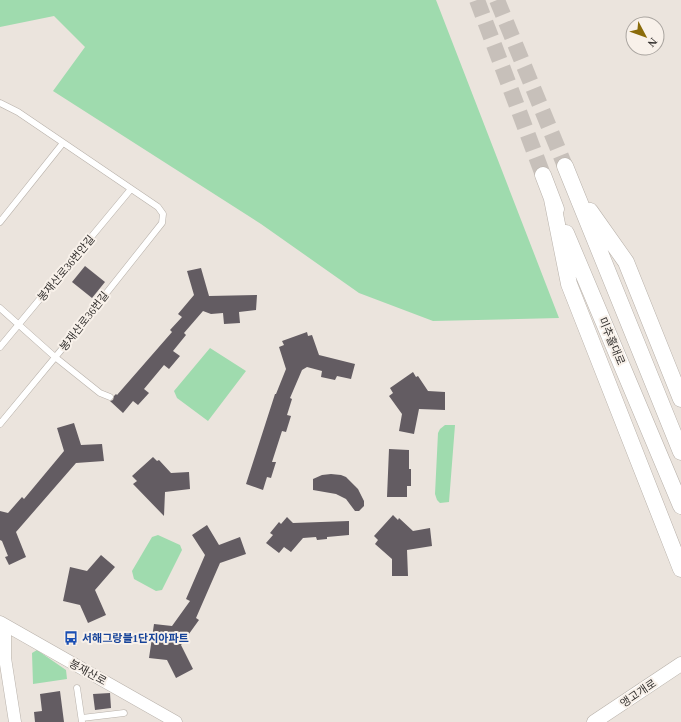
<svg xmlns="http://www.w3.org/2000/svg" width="681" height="722" viewBox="0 0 681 722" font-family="'Times New Roman','Noto Sans KR',serif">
<rect width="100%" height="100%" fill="#ebe4dd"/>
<path fill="#9fdbae" d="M 0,0 L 436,0 L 559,318 L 433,321 L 359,293 L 261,224 L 53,91 L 85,47 L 54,16 L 0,27 Z
M 210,348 L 246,371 L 208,421 L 177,398 L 174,391 Z
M 445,425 L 455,425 L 449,502 L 440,503 L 437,500 L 435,494 L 438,433 L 440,429 Z
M 158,535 L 180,545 L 182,550 L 162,590 L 156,591 L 134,579 L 132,571 L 152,537 Z
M 37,650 L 66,670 L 67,679 L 33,684 L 32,653 Z"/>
<path fill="#635c62" d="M 85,266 L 105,282 L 92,298 L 72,282 Z
M 201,268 L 209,296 L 257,295 L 256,310 L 239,312 L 240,323 L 224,324 L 223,313 L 211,314 L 203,311 L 184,333 L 186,335 L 173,351 L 180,356 L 169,369 L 164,365 L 144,389 L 149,393 L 138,405 L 133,401 L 123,413 L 110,401 L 113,400 L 114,396 L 116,394 L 117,395 L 172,332 L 170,330 L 182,317 L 178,314 L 194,295 L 187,271 Z
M 307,332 L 308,336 L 312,335 L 319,355 L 355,364 L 351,379 L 337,376 L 335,380 L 321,377 L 322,371 L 307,367 L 302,370 L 290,398 L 292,399 L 287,415 L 291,416 L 286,432 L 282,431 L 272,462 L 276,462 L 271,478 L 267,477 L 263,490 L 246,484 L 275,394 L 276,394 L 286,369 L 279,347 L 284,345 L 282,341 Z
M 413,372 L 416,377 L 418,376 L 428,391 L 445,392 L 445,410 L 419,409 L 414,434 L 399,431 L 402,414 L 389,396 L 393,393 L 390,388 Z
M 74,423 L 81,445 L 102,444 L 104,461 L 76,463 L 16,532 L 26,557 L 9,565 L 5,557 L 8,556 L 2,541 L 0,540 L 0,511 L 8,513 L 22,497 L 24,499 L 64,451 L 57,428 Z
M 389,449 L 409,450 L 409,469 L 411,469 L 411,486 L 407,486 L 407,497 L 387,497 Z
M 153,457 L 157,461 L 159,460 L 171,473 L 189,472 L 190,489 L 165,492 L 164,516 L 133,484 L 137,481 L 132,476 Z
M 331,474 L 341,475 L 346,477 L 358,489 L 364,501 L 364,506 L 359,511 L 355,511 L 346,499 L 336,494 L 313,490 L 313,479 L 322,475 Z
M 393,515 L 398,520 L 399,518 L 413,531 L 430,528 L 432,546 L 407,550 L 408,576 L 392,576 L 392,559 L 375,544 L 378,540 L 374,536 Z
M 287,517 L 293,523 L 349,521 L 349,535 L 327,537 L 327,539 L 317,540 L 316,537 L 303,538 L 291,552 L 284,547 L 279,553 L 266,543 L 273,535 L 270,533 L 279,522 L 281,524 Z
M 207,525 L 219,545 L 240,537 L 246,554 L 220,563 L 196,618 L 199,620 L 181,645 L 193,669 L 176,678 L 167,660 L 149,658 L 154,624 L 172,626 L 190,601 L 186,599 L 205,555 L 192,535 Z
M 101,555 L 115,567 L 95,590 L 106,615 L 88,623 L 80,605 L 63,601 L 70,567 L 87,571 Z
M 60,691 L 64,722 L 35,722 L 34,712 L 42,711 L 40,694 Z
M 110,693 L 111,708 L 95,710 L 93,694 Z"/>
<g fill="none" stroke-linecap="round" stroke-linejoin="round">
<path stroke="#c7c0ba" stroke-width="16" stroke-dasharray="16 8" stroke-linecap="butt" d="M 477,0 L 543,175
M 497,0 L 565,166"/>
<defs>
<path id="service" d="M 0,103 L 18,112 L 158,207 L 163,214 L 162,223 L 62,349 L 0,424
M 0,222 L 63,143
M 0,308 L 55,357 L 100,393 L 110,397
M 0,347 L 131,189
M 77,688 L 82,722
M 82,718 L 124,713"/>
<path id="minor" d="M 0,622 L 176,722
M 5,626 L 5,658 L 15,722"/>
<path id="tertiary" d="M 594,722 L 681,664"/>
<path id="secondary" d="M 565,166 L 681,452
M 543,175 L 556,209
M 552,199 L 569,284 L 681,569
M 590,211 L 626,262 L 681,399
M 566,233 L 681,506"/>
</defs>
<use href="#service" stroke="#b8b1aa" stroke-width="7"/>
<use href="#minor" stroke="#b8b1aa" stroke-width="13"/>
<use href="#tertiary" stroke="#b8b1aa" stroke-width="15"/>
<use href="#secondary" stroke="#b8b1aa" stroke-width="17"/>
<use href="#service" stroke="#fff" stroke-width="6"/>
<use href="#minor" stroke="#fff" stroke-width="12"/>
<use href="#tertiary" stroke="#fff" stroke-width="14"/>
<use href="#secondary" stroke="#fff" stroke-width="16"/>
</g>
<defs>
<symbol id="bus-bare" viewBox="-9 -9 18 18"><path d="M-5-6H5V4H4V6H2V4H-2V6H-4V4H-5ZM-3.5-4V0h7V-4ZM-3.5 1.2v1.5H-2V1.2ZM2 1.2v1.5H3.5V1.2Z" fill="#1a4fb4" stroke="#f8f1ea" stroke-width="2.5" paint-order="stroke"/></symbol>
</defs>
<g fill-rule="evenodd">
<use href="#bus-bare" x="61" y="628" width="20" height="20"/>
</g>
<g text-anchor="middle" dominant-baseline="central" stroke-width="4" stroke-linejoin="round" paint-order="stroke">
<g font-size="11" fill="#353230" stroke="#f8f1ea">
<text transform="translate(66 268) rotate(-50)">봉재산로36번안길</text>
<text transform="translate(84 321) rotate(-52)">봉재산로36번길</text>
<text transform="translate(612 341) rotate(67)">미추홀대로</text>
<text transform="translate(88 672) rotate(29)">봉재산로</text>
<text transform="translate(638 693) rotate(-34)">앵고개로</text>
</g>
<g font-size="11" font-weight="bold" fill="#164399" stroke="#f8f1ea" text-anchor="start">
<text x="82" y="638">서해그랑블1단지아파트</text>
</g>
</g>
<g transform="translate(645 36) rotate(131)"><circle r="19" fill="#f8f1ea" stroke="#aaa5a0"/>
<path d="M0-3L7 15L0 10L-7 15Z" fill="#8a6b0a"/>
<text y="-6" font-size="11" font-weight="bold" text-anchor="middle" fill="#353230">N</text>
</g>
</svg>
